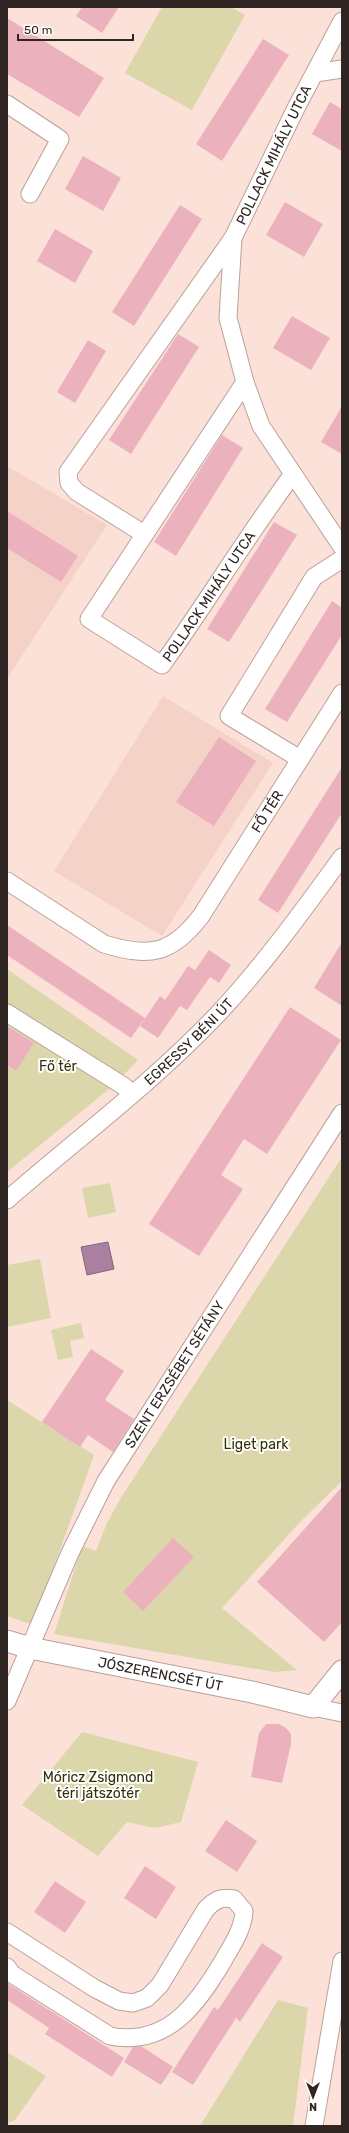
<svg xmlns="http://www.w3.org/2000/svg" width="349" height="2133" viewBox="0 0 349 2133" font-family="Rubik,sans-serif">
<rect width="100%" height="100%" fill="#fce1d9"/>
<path fill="#f4d2c7" d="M 7,466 L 107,525 L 7,679 Z
M 163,696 L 273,763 L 162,936 L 54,871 Z"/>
<path fill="#dbd7aa" d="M 162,7 L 231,7 L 245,15 L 192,110 L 125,73 Z
M 7,969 L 138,1060 L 114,1085 L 7,1172 Z
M 342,1157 L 342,1481 L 299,1523 L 222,1608 L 297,1670 L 274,1672 L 54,1634 L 82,1546 L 96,1551 L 107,1523 L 122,1496 Z
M 110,1183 L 116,1212 L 88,1218 L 82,1188 Z
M 40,1259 L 51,1318 L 7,1327 L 7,1265 Z
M 81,1323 L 84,1338 L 70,1341 L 73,1357 L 58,1360 L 51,1330 Z
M 7,1400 L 94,1455 L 33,1625 L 7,1616 Z
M 82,1732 L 198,1762 L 181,1822 L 155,1828 L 127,1822 L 98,1856 L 22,1805 Z
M 278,2000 L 308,2008 L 293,2126 L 200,2126 Z
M 7,2052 L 46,2076 L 15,2120 L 7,2124 Z"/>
<path fill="#aa80a0" stroke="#85657a" d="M 108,1242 L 114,1269 L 87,1275 L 81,1247 Z"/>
<path fill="#ebb2bd" d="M 82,7 L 119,7 L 102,33 L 76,16 Z
M 7,18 L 104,78 L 79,117 L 7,74 Z
M 263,39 L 289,55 L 222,161 L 196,144 Z
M 330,102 L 342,109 L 342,151 L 312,134 Z
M 83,156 L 121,178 L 103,211 L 65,189 Z
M 285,202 L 323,224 L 304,257 L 266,235 Z
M 180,205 L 202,219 L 134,326 L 112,312 Z
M 55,229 L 93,251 L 75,283 L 37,261 Z
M 292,316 L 330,338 L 311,370 L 273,348 Z
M 178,334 L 199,347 L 131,454 L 109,440 Z
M 88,340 L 106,351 L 75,403 L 57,392 Z
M 342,406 L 342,454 L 321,442 Z
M 222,435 L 243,448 L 176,556 L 154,542 Z
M 7,511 L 78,556 L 61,582 L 7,548 Z
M 274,522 L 297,535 L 229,642 L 207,629 Z
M 332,601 L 342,608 L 342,635 L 287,722 L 265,709 Z
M 219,737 L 256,761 L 214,826 L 176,802 Z
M 342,767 L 342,813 L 278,913 L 258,900 Z
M 7,925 L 145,1018 L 131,1038 L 7,955 Z
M 342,942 L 342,1006 L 314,988 Z
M 209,950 L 231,965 L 219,983 L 210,977 L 187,1010 L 180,1006 L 158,1038 L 140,1026 L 160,996 L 165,1000 L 188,966 L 195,970 Z
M 290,1007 L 341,1040 L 267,1154 L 244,1139 L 221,1175 L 243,1189 L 199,1256 L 149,1224 Z
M 7,1026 L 34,1043 L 16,1071 L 7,1065 Z
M 91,1349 L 124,1371 L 105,1400 L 134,1419 L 113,1452 L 88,1435 L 80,1447 L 42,1422 Z
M 342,1487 L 342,1622 L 324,1642 L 257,1582 Z
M 173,1538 L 194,1557 L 143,1611 L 123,1592 Z
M 266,1724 L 279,1724 L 286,1728 L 291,1734 L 291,1744 L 282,1783 L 251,1777 L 259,1733 Z
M 226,1820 L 257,1841 L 237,1872 L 205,1851 Z
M 145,1866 L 176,1887 L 156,1919 L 124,1898 Z
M 55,1881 L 86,1902 L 65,1933 L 34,1912 Z
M 262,1943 L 283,1957 L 240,2022 L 236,2018 L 193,2085 L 172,2072 L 214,2007 L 218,2010 Z
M 7,1983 L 124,2058 L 112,2077 L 45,2034 L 49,2028 L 7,2000 Z
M 141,2046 L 173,2067 L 161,2085 L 124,2062 L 133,2047 Z"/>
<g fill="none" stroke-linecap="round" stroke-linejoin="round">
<defs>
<g id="minor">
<path d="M 342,21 L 296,108 L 233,238 L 228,318 L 245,382 L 261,426 L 342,547"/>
<path d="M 315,73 L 342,69"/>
<path d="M 7,104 L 60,139 L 30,194"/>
<path id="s1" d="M 245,382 L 89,619 L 162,665 C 207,602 247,536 293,474"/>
<path d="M 144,534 L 77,492 L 69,483 L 68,472 L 233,238"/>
<path d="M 300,759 L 229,716 L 314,577 L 342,559"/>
<path id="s2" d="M 7,881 L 104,944 C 150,958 172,954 201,916 L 342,693"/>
<path d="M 7,1013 L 122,1085 L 132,1093"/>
<path id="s3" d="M 7,1200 C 77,1139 152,1083 216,1016 C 263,966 302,912 342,857"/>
<path id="s4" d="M 7,1701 L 70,1553 L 106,1481 L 342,1113"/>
<path d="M 313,1707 L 342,1713"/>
<path d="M 7,1932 L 94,1988 L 119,2001 L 133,2003 L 147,1998 L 160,1985 L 206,1909 C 216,1899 221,1897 234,1899 L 244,1911 C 243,1930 232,1945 223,1961 C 197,2005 167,2047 110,2036 L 12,1974 L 7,1967"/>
<path d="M 314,2126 L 342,1961"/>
</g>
<g id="tertiary">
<path id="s5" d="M 7,1641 L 30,1648 L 252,1692 L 313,1707 L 342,1671"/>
</g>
</defs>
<use href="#minor" stroke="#baa199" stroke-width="19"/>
<use href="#tertiary" stroke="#baa199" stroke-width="23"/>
<use href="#minor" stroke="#fff" stroke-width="17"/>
<use href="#tertiary" stroke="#fff" stroke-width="21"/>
</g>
<g text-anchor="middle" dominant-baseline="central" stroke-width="4" stroke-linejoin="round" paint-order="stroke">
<g font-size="14" fill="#2f2522" stroke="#fff">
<text transform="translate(274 155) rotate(-64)">POLLACK MIHÁLY UTCA</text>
<text stroke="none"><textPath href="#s1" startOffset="453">POLLACK MIHÁLY UTCA</textPath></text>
<text stroke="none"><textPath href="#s2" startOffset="350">FŐ TÉR</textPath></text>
<text stroke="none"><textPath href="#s3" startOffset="241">EGRESSY BÉNI ÚT</textPath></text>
<text stroke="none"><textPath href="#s4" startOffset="368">SZENT ERZSÉBET SÉTÁNY</textPath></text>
<text stroke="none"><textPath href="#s5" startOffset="157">JÓSZERENCSÉT ÚT</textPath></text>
</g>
<g font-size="14" fill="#343006" stroke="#fff">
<text x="58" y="1066">Fő tér</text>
<text x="256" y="1444">Liget park</text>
<text x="98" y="1777">Móricz Zsigmond<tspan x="98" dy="16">téri játszótér</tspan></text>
</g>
</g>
<rect width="349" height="2133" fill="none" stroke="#2f2522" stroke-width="16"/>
<g transform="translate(313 2097) rotate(180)" stroke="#ffffff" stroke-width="3" paint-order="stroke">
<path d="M0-3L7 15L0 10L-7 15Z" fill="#2f2522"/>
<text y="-6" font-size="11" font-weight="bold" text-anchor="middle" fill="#2f2522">N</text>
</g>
<path d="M18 34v6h115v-6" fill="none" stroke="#2f2522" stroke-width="2"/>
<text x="24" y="34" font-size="12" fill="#2f2522" stroke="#ffffff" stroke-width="3" paint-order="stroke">50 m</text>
</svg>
